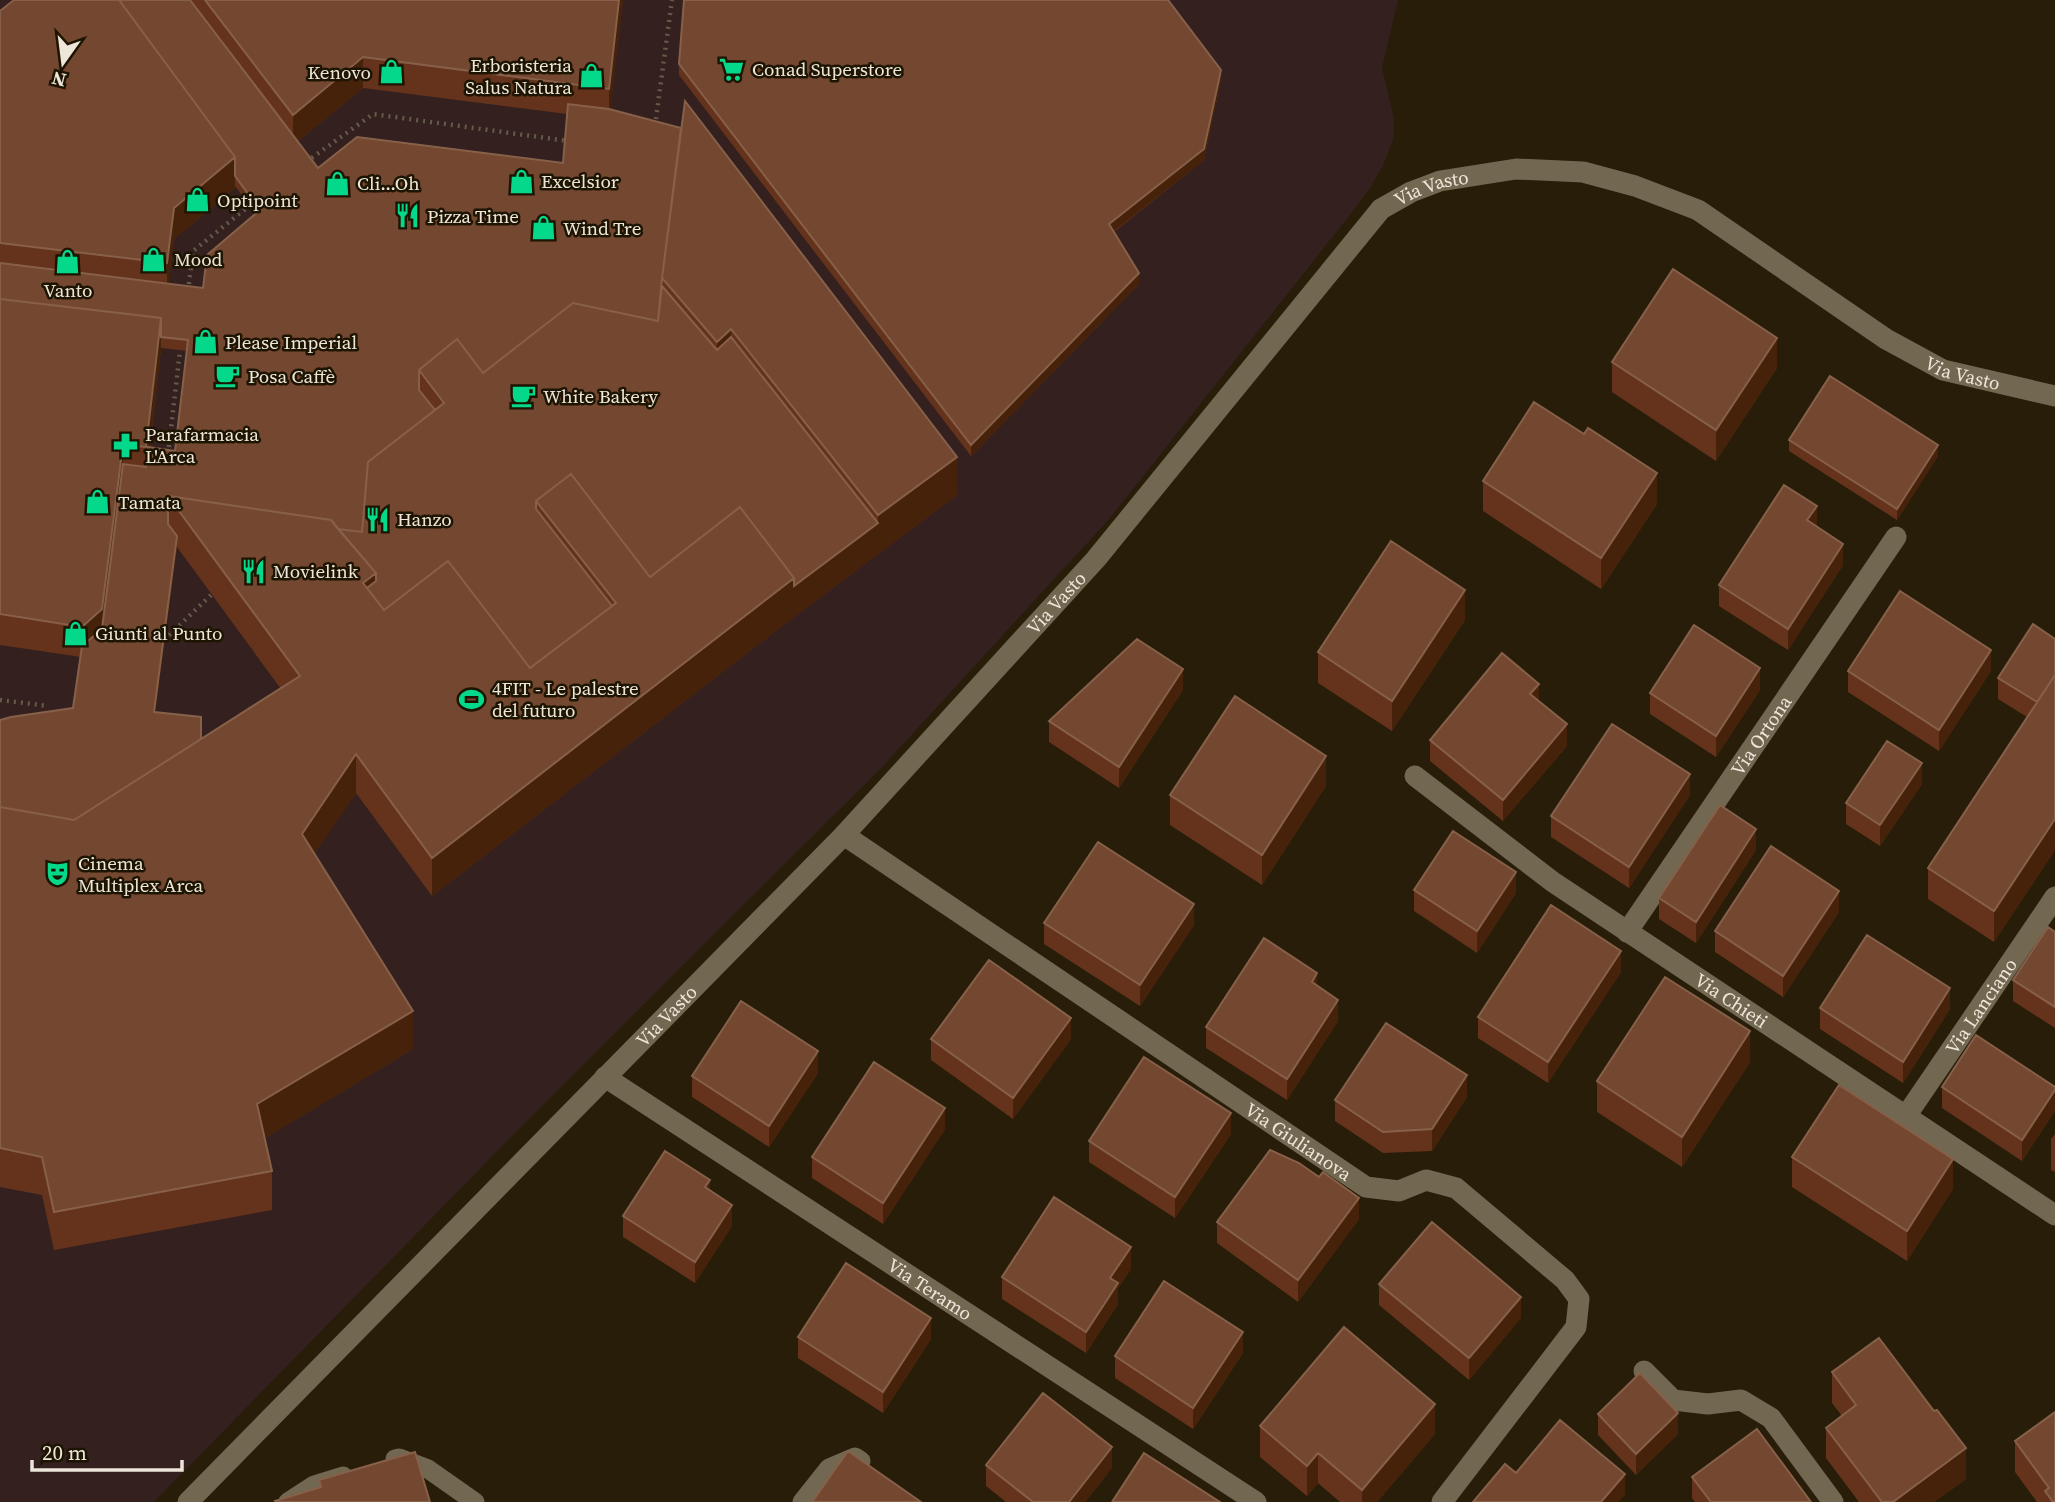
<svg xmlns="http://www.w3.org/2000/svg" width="2055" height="1502" viewBox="0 0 2055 1502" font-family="'Source Serif 4',serif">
<rect width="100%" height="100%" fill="#271d08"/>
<path fill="#33201f" d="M 0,0 L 1398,0 L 1382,68 L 1394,118 L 1394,137 L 1383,166 L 1370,188 L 1346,220 L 1110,518 L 885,764 L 521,1127 L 154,1502 L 0,1502 Z"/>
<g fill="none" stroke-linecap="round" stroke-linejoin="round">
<path stroke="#645b49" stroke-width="4.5" stroke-dasharray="2 5" stroke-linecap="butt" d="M 655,126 L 672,0
M 306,162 L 373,114 L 568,141
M 188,291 L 193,251 L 249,206
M 168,454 L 180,351
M 164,640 L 211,595
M 0,700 L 48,706"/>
<path stroke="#726750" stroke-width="19" d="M 395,1459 L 399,1458 L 428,1469 L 475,1502
M 288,1502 L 314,1485 L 343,1476
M 802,1502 L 829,1468 L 855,1457 L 861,1461"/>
<g stroke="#726750" stroke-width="21">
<path id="s1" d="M 1415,776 L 1553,882 L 2055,1215"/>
<path id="s2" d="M 844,835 L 1366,1187 L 1399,1191 L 1426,1180 L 1456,1188 L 1565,1280 L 1579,1299 L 1576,1327 L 1442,1502"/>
<path id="s3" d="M 1627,932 L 1896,537"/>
<path id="s4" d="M 605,1077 L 1256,1502"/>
<path id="s5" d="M 1906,1116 L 2055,897"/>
<path d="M 1644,1371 L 1673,1400 L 1708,1404 L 1741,1400 L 1771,1418 L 1833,1502"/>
<path id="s6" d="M 188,1502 L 844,835 L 1096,559 L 1381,209 L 1411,192 L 1440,181 L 1516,169 L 1583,172 L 1635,186 L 1698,210 L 1886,339 L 1943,370 L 2055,396"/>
</g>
</g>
<path fill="#65331b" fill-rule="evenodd" d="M 14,0 L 623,0 L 610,109 L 957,495 L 794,617 L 432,896 L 356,793 L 314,854 L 413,1049 L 265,1138 L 272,1171 L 272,1210 L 54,1250 L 42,1195 L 0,1187 L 0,720 L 73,708 L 81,657 L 0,645 L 0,11 ZM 363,88 L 567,114 L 563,163 L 318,168 L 298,141 ZM 235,186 L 256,214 L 203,288 L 168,284 L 174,239 L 235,188 ZM 161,348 L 187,351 L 175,451 L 150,448 ZM 177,547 L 281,689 L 201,739 L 155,712 Z
M 679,64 L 1221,80 L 1204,160 L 1114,232 L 1139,284 L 971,456 L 679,75 Z
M 1612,362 L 1777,368 L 1716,461 L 1612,392 Z
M 1789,440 L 1938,456 L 1897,520 L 1789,451 Z
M 1483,481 L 1657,504 L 1601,589 L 1483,511 Z
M 1843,565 L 1788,650 L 1719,606 L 1719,585 Z
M 1465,620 L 1392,731 L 1318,683 L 1318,652 Z
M 2055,639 L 2055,850 L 1994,942 L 1928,899 L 1928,868 L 2027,717 L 1998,699 L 1998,678 Z
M 1848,671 L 1991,671 L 1939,751 L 1848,692 Z
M 1183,690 L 1119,788 L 1049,742 L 1049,721 Z
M 1760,690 L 1716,757 L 1650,714 L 1650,693 Z
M 1539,701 L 1567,746 L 1503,821 L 1430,761 L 1430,740 Z
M 1922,784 L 1880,846 L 1846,824 L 1846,803 Z
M 1326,786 L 1262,885 L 1170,825 L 1170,795 Z
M 1690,795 L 1629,888 L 1551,837 L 1551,816 Z
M 1756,850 L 1696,943 L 1659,919 L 1659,898 Z
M 1414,890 L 1516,893 L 1477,953 L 1414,911 Z
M 1839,912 L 1783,997 L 1715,952 L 1715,931 Z
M 1044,923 L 1194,925 L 1140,1006 L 1044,944 Z
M 2055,932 L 2055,1028 L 2013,1001 L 2013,980 Z
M 1621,972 L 1548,1083 L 1478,1038 L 1478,1017 Z
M 1317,986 L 1338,1021 L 1287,1100 L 1206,1048 L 1206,1027 Z
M 1820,1008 L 1950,1009 L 1903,1083 L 1820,1029 Z
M 931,1039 L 1071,1039 L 1013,1119 L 931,1060 Z
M 1750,1062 L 1682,1167 L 1597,1112 L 1597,1081 Z
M 818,1073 L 769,1147 L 692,1097 L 692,1076 Z
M 1942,1087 L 2055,1087 L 2055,1111 L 2022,1161 L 1942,1108 Z
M 1467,1097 L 1432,1151 L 1383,1153 L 1335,1121 L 1335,1100 Z
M 945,1129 L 883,1224 L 812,1178 L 812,1157 Z
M 1231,1134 L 1175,1218 L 1089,1162 L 1089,1141 Z
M 2055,1134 L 2055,1172 L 2051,1170 L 2051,1139 Z
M 1792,1157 L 1953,1189 L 1907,1261 L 1792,1187 Z
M 623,1216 L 732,1226 L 695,1283 L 623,1237 Z
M 1359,1219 L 1298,1302 L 1217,1243 L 1217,1222 Z
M 1131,1269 L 1118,1288 L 1118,1304 L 1086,1353 L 1002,1299 L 1002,1277 Z
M 1379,1284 L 1521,1318 L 1469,1380 L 1379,1305 Z
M 798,1337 L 931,1339 L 883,1413 L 798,1358 Z
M 1243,1353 L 1193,1429 L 1115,1378 L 1115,1356 Z
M 1832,1372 L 1934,1411 L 1966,1479 L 1934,1502 L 1859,1502 L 1826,1458 L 1826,1428 L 1842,1416 L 1832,1403 Z
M 2055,1412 L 2055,1502 L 2037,1502 L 2015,1472 L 2015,1441 Z
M 1598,1414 L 1678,1434 L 1636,1475 L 1598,1435 Z
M 1260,1426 L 1435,1434 L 1377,1502 L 1340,1502 L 1318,1483 L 1307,1496 L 1260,1457 Z
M 986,1465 L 1112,1468 L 1085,1502 L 1006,1502 L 986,1486 Z
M 1692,1477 L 1811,1502 L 1695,1502 L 1692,1498 Z"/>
<path fill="#46220b" d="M 619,0 L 623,0 L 609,120 L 609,89 Z
M 363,57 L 363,88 L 293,145 L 293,115 Z
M 1221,70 L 1221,80 L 1204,160 L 1109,235 L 1109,224 Z
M 235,157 L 235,188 L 174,239 L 167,293 L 167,263 L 174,208 Z
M 1139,273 L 1139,284 L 971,456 L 971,445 Z
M 161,318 L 161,349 L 146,478 L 146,447 Z
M 731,329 L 731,368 L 717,380 L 717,342 Z
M 1777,338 L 1777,368 L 1716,461 L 1716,430 Z
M 123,445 L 123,475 L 102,640 L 82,657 L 82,627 Z
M 1938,445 L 1938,456 L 1897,520 L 1897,509 Z
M 957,457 L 957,495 L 794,617 L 432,896 L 432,858 L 794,578 L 878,523 L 878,515 Z
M 1657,473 L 1657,504 L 1601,589 L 1601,558 Z
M 1817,506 L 1817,527 L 1807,520 Z
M 177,536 L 177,546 L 154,723 L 154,712 Z
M 1843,544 L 1843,565 L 1788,650 L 1788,629 Z
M 376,573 L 376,607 L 363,583 Z
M 1465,590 L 1465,620 L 1392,731 L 1392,701 Z
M 1991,650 L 1991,671 L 1939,751 L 1939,730 Z
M 1760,668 L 1760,690 L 1716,757 L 1716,736 Z
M 1183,669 L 1183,690 L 1119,788 L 1119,767 Z
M 1539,684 L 1539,705 L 1530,694 Z
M 1567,724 L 1567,746 L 1503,821 L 1503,800 Z
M 356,754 L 356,793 L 302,872 L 302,834 Z
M 1326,756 L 1326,786 L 1262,885 L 1262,855 Z
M 1922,763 L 1922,784 L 1880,846 L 1880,825 Z
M 1690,774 L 1690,795 L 1629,888 L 1629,867 Z
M 2055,819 L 2055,850 L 1994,942 L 1994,911 Z
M 1756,829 L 1756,850 L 1696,943 L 1696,922 Z
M 1516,872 L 1516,893 L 1477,953 L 1477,931 Z
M 1839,891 L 1839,912 L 1783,997 L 1783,976 Z
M 1194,904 L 1194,925 L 1140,1006 L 1140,985 Z
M 1621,951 L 1621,972 L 1548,1083 L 1548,1062 Z
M 1317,973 L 1317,994 L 1312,982 Z
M 1950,988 L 1950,1009 L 1903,1083 L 1903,1062 Z
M 1338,1000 L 1338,1021 L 1287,1100 L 1287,1079 Z
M 413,1011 L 413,1049 L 257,1143 L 257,1104 Z
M 1071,1018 L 1071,1039 L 1013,1119 L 1013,1098 Z
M 1750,1031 L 1750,1062 L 1682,1167 L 1682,1137 Z
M 818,1051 L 818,1073 L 769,1147 L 769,1126 Z
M 1467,1075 L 1467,1097 L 1432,1151 L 1432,1129 Z
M 2055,1090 L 2055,1111 L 2022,1161 L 2022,1140 Z
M 945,1108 L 945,1129 L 883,1224 L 883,1203 Z
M 1231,1113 L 1231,1134 L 1175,1218 L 1175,1197 Z
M 1953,1159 L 1953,1189 L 1907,1261 L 1907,1231 Z
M 710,1180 L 710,1201 L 705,1187 Z
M 1359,1198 L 1359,1219 L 1298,1302 L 1298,1280 Z
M 732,1205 L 732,1226 L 695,1283 L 695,1262 Z
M 1131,1247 L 1131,1269 L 1118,1288 L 1118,1304 L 1086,1353 L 1086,1332 L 1110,1278 Z
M 1521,1297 L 1521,1318 L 1469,1380 L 1469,1358 Z
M 931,1318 L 931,1339 L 883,1413 L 883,1392 Z
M 1243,1332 L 1243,1353 L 1193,1429 L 1193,1408 Z
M 1435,1404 L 1435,1434 L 1377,1502 L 1362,1502 L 1362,1490 Z
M 1678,1413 L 1678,1434 L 1636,1475 L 1636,1454 Z
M 1112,1447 L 1112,1468 L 1085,1502 L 1069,1502 Z
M 1966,1448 L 1966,1479 L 1934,1502 L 1893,1502 Z
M 1318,1453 L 1318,1483 L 1307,1496 L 1307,1466 Z
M 1625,1474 L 1625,1495 L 1619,1502 L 1601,1502 Z"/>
<path fill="#744730" stroke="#87604a" stroke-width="2" d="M 14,0 L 119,0 L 235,157 L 174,208 L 167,263 L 0,243 L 0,11 Z
M 119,0 L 190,0 L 318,168 L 357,137 L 563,163 L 568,104 L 609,109 L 681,128 L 662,278 L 658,321 L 573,303 L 483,373 L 457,339 L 419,370 L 419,390 L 435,410 L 368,462 L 362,532 L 338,529 L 331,520 L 168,496 L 168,524 L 177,536 L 154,712 L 201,717 L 201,739 L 74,820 L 0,807 L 0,720 L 11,717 L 73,708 L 82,646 L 102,629 L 123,464 L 146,467 L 148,447 L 175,451 L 188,340 L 161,337 L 161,318 L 0,299 L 0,263 L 203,288 L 207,255 L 260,210 L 235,176 L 235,157 Z
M 205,0 L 619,0 L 609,89 L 363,57 L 293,115 Z
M 684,0 L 1168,0 L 1221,70 L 1204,149 L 1109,224 L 1139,273 L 971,445 L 679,64 Z
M 685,101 L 957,457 L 878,515 L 731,329 L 717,342 L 662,278 Z
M 1673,269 L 1777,338 L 1716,430 L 1612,362 Z
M 662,286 L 717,350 L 731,337 L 878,523 L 794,586 L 794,578 L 740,507 L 650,577 L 571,474 L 536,501 L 536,509 L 612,606 L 530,668 L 448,561 L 384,610 L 367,588 L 376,581 L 376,573 L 338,529 L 362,532 L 368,462 L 444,403 L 419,370 L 457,339 L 483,373 L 573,303 L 658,321 Z
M 0,299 L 161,318 L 146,447 L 123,445 L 102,609 L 82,627 L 0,614 Z
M 1830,376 L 1938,445 L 1897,509 L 1789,440 Z
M 1534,402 L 1584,434 L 1588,428 L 1657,473 L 1601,558 L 1483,481 Z
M 571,474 L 650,577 L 740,507 L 794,578 L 432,858 L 356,754 L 302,834 L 413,1011 L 257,1104 L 272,1171 L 54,1212 L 42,1157 L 0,1148 L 0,807 L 74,820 L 300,676 L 168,496 L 331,520 L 376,573 L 363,583 L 384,610 L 448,561 L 530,668 L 616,603 L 536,501 Z
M 1784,485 L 1817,506 L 1807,520 L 1843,544 L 1788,629 L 1719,585 Z
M 1391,541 L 1465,590 L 1392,701 L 1318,652 Z
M 1900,591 L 1991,650 L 1939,730 L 1848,671 Z
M 2033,624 L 2055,639 L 2055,675 L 2037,702 L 1998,678 Z
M 1694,625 L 1760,668 L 1716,736 L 1650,693 Z
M 1137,639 L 1183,669 L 1119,767 L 1049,721 Z
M 1502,653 L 1539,684 L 1530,694 L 1567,724 L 1503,800 L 1430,740 Z
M 2055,675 L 2055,819 L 1994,911 L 1928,868 Z
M 1235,696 L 1326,756 L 1262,855 L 1170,795 Z
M 1612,724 L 1690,774 L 1629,867 L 1551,816 Z
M 1887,741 L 1922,763 L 1880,825 L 1846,803 Z
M 1720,805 L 1756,829 L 1696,922 L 1659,898 Z
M 1453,831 L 1516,872 L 1477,931 L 1414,890 Z
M 1098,842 L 1194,904 L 1140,985 L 1044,923 Z
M 1771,846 L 1839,891 L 1783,976 L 1715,931 Z
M 1551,905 L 1621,951 L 1548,1062 L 1478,1017 Z
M 2048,927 L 2055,932 L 2055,1007 L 2013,980 Z
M 1867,935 L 1950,988 L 1903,1062 L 1820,1008 Z
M 1264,938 L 1317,973 L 1312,982 L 1338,1000 L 1287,1079 L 1206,1027 Z
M 989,960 L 1071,1018 L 1013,1098 L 931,1039 Z
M 1665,977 L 1750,1031 L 1682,1137 L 1597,1081 Z
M 741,1001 L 818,1051 L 769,1126 L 692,1076 Z
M 1386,1023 L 1467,1075 L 1432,1129 L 1383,1132 L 1335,1100 Z
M 1976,1035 L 2055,1087 L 2055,1090 L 2022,1140 L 1942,1087 Z
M 1144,1057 L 1231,1113 L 1175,1197 L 1089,1141 Z
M 874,1062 L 945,1108 L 883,1203 L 812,1157 Z
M 1839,1085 L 1953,1159 L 1907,1231 L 1792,1157 Z
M 1270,1150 L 1299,1163 L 1319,1177 L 1323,1172 L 1359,1198 L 1298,1280 L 1217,1222 Z
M 665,1151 L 710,1180 L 705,1187 L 732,1205 L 695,1262 L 623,1216 Z
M 1054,1197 L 1131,1247 L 1110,1278 L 1118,1283 L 1086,1332 L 1002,1277 Z
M 1432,1222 L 1521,1297 L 1469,1358 L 1379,1284 Z
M 846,1263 L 931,1318 L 883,1392 L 798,1337 Z
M 1164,1281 L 1243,1332 L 1193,1408 L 1115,1356 Z
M 1344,1327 L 1435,1404 L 1362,1490 L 1318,1453 L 1307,1466 L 1260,1426 Z
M 1879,1338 L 1934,1411 L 1937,1410 L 1966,1448 L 1893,1502 L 1882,1502 L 1826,1428 L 1856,1405 L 1832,1372 Z
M 1640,1373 L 1678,1413 L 1636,1454 L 1598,1414 Z
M 1043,1393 L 1112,1447 L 1069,1502 L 1033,1502 L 986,1465 Z
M 2055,1412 L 2055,1502 L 2053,1502 L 2045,1491 L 2049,1488 L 2015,1441 Z
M 1560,1420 L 1625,1474 L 1601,1502 L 1473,1502 L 1505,1464 L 1516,1473 Z
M 1757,1429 L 1811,1502 L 1711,1502 L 1692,1477 Z
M 848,1451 L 921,1502 L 812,1502 Z
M 415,1452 L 430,1502 L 276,1502 L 275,1501 L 321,1487 L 319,1480 Z
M 1144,1453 L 1220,1502 L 1112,1502 Z"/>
<defs>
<symbol id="supermarket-bare" viewBox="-9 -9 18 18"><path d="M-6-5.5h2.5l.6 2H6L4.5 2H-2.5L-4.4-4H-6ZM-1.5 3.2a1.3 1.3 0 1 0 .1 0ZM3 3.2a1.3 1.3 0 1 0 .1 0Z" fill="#04d98b" stroke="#1d1401" stroke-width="2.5" paint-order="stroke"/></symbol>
<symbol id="shop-bare" viewBox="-9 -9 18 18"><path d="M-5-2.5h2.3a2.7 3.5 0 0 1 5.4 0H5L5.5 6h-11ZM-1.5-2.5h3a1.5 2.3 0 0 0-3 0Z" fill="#04d98b" stroke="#1d1401" stroke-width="2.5" paint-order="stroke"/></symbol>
<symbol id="restaurant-bare" viewBox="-9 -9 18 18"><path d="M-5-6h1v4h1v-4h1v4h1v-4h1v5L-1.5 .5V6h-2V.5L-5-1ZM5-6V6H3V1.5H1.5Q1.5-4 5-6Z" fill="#04d98b" stroke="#1d1401" stroke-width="2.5" paint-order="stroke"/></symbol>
<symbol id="cafe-bare" viewBox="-9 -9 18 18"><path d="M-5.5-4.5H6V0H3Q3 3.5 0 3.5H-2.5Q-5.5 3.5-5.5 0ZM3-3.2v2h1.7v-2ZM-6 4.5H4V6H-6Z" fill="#04d98b" stroke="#1d1401" stroke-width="2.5" paint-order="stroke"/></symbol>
<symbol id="pharmacy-bare" viewBox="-9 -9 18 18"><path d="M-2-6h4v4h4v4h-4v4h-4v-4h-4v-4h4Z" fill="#04d98b" stroke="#1d1401" stroke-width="2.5" paint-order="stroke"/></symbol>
<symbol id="stadium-bare" viewBox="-9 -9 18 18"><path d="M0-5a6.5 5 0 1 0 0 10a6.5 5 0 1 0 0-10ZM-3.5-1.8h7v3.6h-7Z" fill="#04d98b" stroke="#1d1401" stroke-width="2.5" paint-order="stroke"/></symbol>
<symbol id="theatre-bare" viewBox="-9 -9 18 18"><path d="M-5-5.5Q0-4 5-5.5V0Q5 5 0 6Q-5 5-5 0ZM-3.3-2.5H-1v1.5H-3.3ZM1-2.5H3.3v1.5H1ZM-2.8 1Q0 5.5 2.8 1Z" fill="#04d98b" stroke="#1d1401" stroke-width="2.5" paint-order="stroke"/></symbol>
</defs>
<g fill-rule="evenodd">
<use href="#supermarket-bare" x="714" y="52" width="35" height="35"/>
<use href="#shop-bare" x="374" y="54" width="35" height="35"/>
<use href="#shop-bare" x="574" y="58" width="35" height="35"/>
<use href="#shop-bare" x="504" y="164" width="35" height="35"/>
<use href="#shop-bare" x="320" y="166" width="35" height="35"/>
<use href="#shop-bare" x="180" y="182" width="35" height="35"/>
<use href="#restaurant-bare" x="390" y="198" width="35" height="35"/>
<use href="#shop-bare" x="526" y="210" width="35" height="35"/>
<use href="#shop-bare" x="136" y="242" width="35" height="35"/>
<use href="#shop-bare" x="50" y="244" width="35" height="35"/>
<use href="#shop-bare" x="188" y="324" width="35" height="35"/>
<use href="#cafe-bare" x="210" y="358" width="35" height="35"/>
<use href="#cafe-bare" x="506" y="378" width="35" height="35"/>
<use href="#pharmacy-bare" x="108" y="428" width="35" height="35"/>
<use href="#shop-bare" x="80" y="484" width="35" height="35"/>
<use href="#restaurant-bare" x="360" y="502" width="35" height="35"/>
<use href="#restaurant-bare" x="236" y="554" width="35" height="35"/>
<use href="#shop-bare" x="58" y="616" width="35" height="35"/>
<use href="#stadium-bare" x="454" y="682" width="35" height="35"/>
<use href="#theatre-bare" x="40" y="856" width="35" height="35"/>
</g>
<g text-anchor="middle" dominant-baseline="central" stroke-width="5" stroke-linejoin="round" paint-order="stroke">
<g font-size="19" fill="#ede6d9" stroke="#1d1401" text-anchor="start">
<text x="572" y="65" text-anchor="end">Erboristeria<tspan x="572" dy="22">Salus Natura</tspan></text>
<text x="752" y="69">Conad Superstore</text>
<text x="371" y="72" text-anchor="end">Kenovo</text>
<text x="541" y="181">Excelsior</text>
<text x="357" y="183">Cli...Oh</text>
<text x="217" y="200">Optipoint</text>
<text x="427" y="216">Pizza Time</text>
<text x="563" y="228">Wind Tre</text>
<text x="174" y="259">Mood</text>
<text x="68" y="290" text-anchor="middle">Vanto</text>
<text x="225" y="342">Please Imperial</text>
<text x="248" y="376">Posa Caffè</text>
<text x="543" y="396">White Bakery</text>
<text x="145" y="434">Parafarmacia<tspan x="145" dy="22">L'Arca</tspan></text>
<text x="118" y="502">Tamata</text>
<text x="397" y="519">Hanzo</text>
<text x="273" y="571">Movielink</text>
<text x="95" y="633">Giunti al Punto</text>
<text x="492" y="688">4FIT - Le palestre<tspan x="492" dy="22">del futuro</tspan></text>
<text x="78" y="863">Cinema<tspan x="78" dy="22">Multiplex Arca</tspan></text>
</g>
<g font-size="19" fill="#ede6d9" stroke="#1d1401">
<text stroke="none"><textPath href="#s6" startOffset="1816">Via Vasto</textPath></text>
<text stroke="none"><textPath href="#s6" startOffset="2404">Via Vasto</textPath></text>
<text stroke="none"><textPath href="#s6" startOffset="1250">Via Vasto</textPath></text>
<text stroke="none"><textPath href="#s3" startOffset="238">Via Ortona</textPath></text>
<text stroke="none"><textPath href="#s1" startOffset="388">Via Chieti</textPath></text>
<text stroke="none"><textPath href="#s5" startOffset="133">Via Lanciano</textPath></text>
<text stroke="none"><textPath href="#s6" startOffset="682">Via Vasto</textPath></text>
<text stroke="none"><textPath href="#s2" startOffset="548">Via Giulianova</textPath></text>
<text stroke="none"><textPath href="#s4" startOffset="388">Via Teramo</textPath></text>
</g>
</g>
<g transform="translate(63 63) rotate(194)" stroke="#1d1401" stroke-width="5" paint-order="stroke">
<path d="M0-5L12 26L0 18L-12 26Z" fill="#ede6d9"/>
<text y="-10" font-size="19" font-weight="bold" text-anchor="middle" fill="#ede6d9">N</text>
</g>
<path d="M32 1460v10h150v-10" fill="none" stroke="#ede6d9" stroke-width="3.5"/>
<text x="42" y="1460" font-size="21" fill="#ede6d9" stroke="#1d1401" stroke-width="5" paint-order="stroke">20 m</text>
</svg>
